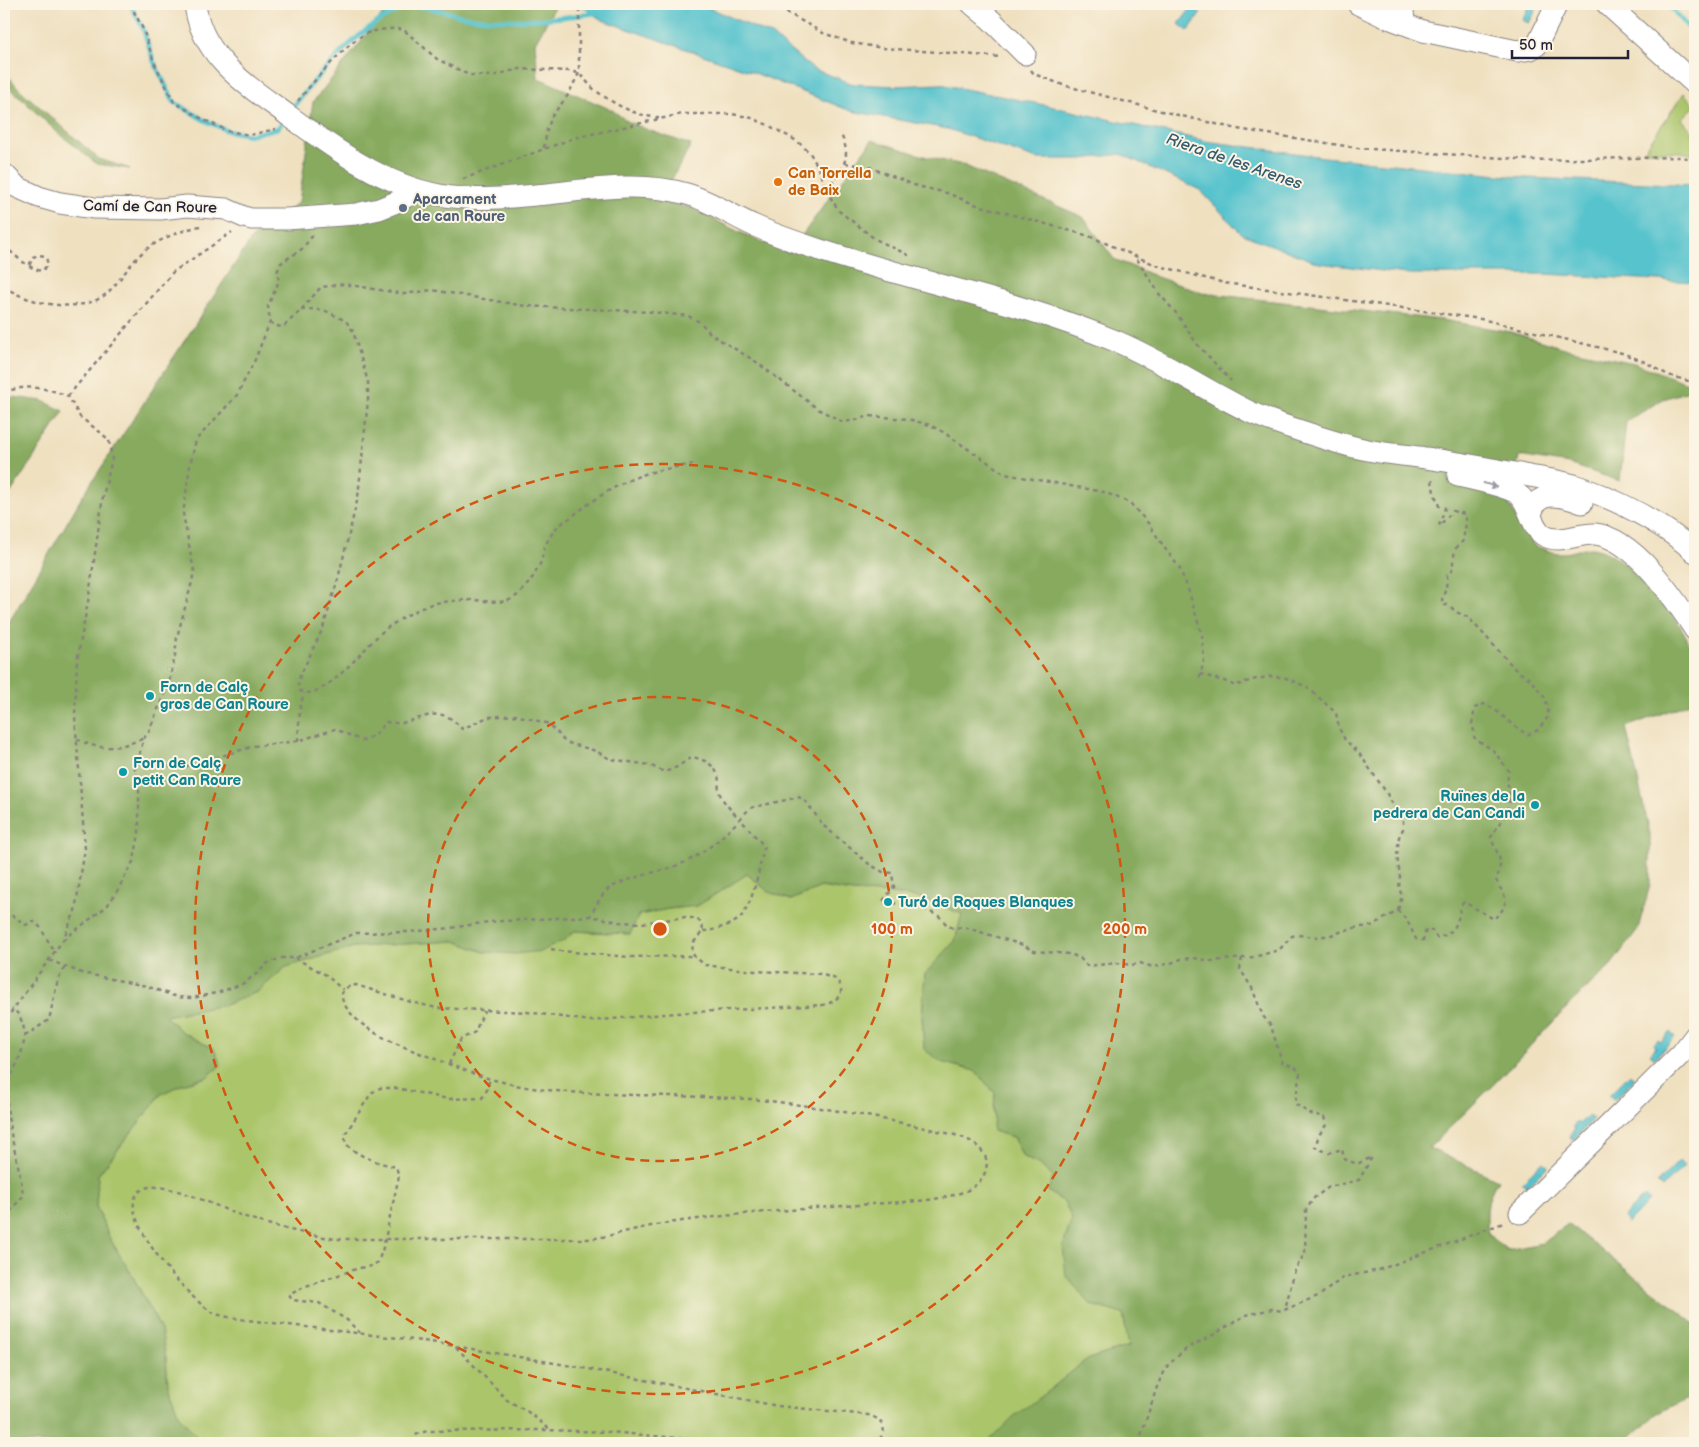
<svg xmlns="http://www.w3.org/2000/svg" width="1699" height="1447" viewBox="0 0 1699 1447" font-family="'Balsamiq Sans',sans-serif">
<rect width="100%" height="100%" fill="#fcf5e5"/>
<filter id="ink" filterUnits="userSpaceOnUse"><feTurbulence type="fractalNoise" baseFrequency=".02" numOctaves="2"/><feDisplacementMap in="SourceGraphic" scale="10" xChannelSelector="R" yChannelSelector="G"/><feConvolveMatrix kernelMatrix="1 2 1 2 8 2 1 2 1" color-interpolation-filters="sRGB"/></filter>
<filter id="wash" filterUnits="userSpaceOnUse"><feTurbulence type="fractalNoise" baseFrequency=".0096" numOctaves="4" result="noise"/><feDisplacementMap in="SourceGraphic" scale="20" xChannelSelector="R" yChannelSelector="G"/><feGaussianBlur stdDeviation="1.12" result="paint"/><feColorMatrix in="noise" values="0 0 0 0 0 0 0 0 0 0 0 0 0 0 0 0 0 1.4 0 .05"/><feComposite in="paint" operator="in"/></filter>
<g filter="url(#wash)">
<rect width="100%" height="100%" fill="#efe0c0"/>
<path fill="#aac56b" stroke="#667453" d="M 1684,93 L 1695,106 L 1682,119 L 1695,135 L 1695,155 L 1681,152 L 1644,151 Z
M 747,874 L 769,892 L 791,900 L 821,887 L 853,892 L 884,893 L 922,898 L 962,914 L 955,941 L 925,975 L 922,1016 L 924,1049 L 941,1062 L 975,1071 L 995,1093 L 993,1131 L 1013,1137 L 1023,1157 L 1039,1164 L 1054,1177 L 1048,1191 L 1065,1203 L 1072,1219 L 1063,1246 L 1091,1305 L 1123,1313 L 1129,1346 L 1086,1360 L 991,1439 L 990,1443 L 201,1443 L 179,1416 L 168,1386 L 166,1358 L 161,1330 L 133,1277 L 110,1239 L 96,1206 L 98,1175 L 161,1094 L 182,1084 L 207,1077 L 214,1049 L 182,1032 L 165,1016 L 225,1005 L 256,992 L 286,967 L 354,947 L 455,941 L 484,952 L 565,940 L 574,931 L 629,934 L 639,915 L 668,909 L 697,906 Z"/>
<path fill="#87aa5f" stroke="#54664d" d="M 391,4 L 548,4 L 554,9 L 535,43 L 538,78 L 612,110 L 627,121 L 648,130 L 691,145 L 659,202 L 689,207 L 737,231 L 789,253 L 872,140 L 927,157 L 963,165 L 1083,217 L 1114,259 L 1157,277 L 1202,293 L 1442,320 L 1511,332 L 1567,349 L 1634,363 L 1695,386 L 1695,389 L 1663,399 L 1626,422 L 1620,481 L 1569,464 L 1519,456 L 1509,505 L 1534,546 C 1542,548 1552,553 1560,553 C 1574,554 1585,544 1601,550 C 1637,564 1686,622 1695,659 C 1698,671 1695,688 1695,701 L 1626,727 L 1650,834 L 1650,885 L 1638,929 L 1611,965 L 1572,1002 L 1493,1085 L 1429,1148 L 1498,1180 C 1486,1198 1486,1213 1488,1234 L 1507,1250 L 1542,1243 L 1568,1224 L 1695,1324 L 1695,1394 L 1656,1414 L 1624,1443 L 990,1443 L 991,1439 L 1013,1417 L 1052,1388 L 1086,1360 L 1129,1346 L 1123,1314 L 1091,1305 L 1066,1276 L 1063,1246 L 1072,1219 L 1065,1203 L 1048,1191 L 1053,1177 L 1039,1164 L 1023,1157 L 1013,1137 L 993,1131 L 995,1093 L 975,1071 L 941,1062 L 924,1049 L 922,1016 L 925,974 L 955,941 L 962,914 L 922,898 L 884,893 L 853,892 L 821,887 L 791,900 L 769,892 L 747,874 L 697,906 L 668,909 L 639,915 L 630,934 L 574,931 L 565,940 L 542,951 L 515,954 L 484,952 L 455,941 L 354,947 L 286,967 L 257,992 L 225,1005 L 165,1016 L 182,1032 L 214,1049 L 221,1065 L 207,1077 L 182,1084 L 161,1094 L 98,1175 L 96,1206 L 110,1239 L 133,1277 L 161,1330 L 166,1358 L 168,1386 L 179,1416 L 202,1443 L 4,1443 L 4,631 L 82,497 L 252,238 L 299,202 L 313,102 Z
M 4,71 L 19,89 L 99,159 L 130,169 L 97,164 L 57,132 L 7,85 L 4,81 Z
M 13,397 L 43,401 L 64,411 L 4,503 L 4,404 Z"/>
<path fill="#56c3cd" stroke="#3c7284" d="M 578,4 L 701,4 L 771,35 L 813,69 L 853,84 L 896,86 L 940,84 L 1049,106 L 1205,141 L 1324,157 L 1527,178 L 1695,185 L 1695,282 L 1545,274 L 1407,274 L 1319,263 L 1242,234 L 1200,190 L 1121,154 L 1082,159 L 1037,159 L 948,129 L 851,111 L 755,73 L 602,20 Z
M 1530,4 L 1537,8 L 1529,23 L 1522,20 Z
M 1192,7 L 1201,13 L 1188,31 L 1179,24 Z
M 1670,1032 L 1675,1037 L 1655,1058 L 1650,1054 L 1656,1047 L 1654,1044 L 1658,1040 L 1661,1042 Z
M 1630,1074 L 1635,1079 L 1614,1100 L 1609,1095 Z
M 1589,1115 L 1593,1119 L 1573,1140 L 1569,1136 L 1575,1129 L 1573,1126 L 1577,1122 L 1579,1124 Z
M 1543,1161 L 1548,1166 L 1527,1186 L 1522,1182 Z
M 1679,1161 L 1684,1166 L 1662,1188 L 1657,1183 Z
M 1644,1196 L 1649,1201 L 1628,1223 L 1623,1218 Z"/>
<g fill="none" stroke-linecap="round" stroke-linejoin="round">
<path stroke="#56c3cd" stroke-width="4.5" d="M 130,4 L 143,29 L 154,62 L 174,102 L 204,120 L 228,131 L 250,135 L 278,128 L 284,119
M 1667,4 L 1695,35
M 290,111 C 317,76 365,20 408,7 C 420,3 454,15 468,17 C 511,23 554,19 597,13"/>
</g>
</g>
<g filter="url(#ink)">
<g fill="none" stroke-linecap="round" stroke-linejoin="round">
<defs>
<path id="minor" d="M 195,4 C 200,50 238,80 274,105 C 324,141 377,184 440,195 C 475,202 512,197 547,194 C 593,189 642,181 687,194 C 711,201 732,216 755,226 C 775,235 796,242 817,249 C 917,282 1021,301 1118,342 C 1164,362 1205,390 1250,412 C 1267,420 1286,426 1304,432 C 1325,439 1347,446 1368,450 C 1387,454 1406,455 1425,458 C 1456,462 1486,468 1515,473 C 1537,478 1560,480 1580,487 C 1622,502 1662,523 1695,552
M 972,4 L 991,20 L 1025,54
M 1358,4 L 1383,16 L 1423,31 L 1517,51 L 1531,49 L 1537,45 L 1557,4
M 1399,4 L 1403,10 L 1404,24
M 1607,4 L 1695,84
M 4,174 L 17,187 L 39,197 L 60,203 L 94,208 L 160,209 L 187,206 L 226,209 L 244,217 L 251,219 L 287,219 L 356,214 L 379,209 L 399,201 L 418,190
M 1458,476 C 1472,479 1515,488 1522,498 C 1530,509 1532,527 1543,535 C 1558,545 1578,533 1595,534 C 1634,538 1675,599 1695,630
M 1531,514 C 1532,511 1534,506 1536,503 C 1547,490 1569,498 1582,503
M 1520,1213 L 1682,1053 L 1695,1036"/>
</defs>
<use href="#minor" stroke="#88817e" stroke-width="23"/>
<path stroke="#88817e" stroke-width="2.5" stroke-dasharray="4 4" stroke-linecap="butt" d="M 130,4 L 143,29 L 154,62 L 174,102 L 204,120 L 228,131 L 250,135 L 276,129
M 772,4 L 823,33 L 852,43 L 883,48 L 1002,57
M 1031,70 L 1034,74 L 1063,85 L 1157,110 L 1237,129 L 1358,148 L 1532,160 L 1681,157 L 1695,159
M 298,101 C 312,83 344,46 363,35 C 371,30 395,27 404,30 L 437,59 L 469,75 L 492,76 L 519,69 L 571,71 C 584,74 585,82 595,90 C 615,105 634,115 659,118
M 544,148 L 547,130 L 552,116 L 568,95 L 579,73 L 579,4
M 845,163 L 869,167 L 917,186 L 947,193 L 974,204 L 1089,236 L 1156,265 L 1224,283 L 1481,319 L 1622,353 L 1645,362 L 1668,375 L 1695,383
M 463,179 L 574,138 L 682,114 L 731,114 L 749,117 L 768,125 L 797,141 L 810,153 L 818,167 L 826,190 L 839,211 L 875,239 L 910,256
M 826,190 C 841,170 854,159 840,133
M 4,246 C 15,255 27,268 42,271 C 47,266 49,263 45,256 L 39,255 L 33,257 L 29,266
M 1137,259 L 1160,295 L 1177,314 L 1197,344 L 1231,381
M 4,286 C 26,304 82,315 106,294 C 120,282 129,264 144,251 C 161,238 180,231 200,226
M 301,310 L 314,309 L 326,311 L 346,321 L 353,331 L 360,355 L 368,382 L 368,400 L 358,497 L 338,579 L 323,628 L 300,676 L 298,684 L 299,690 C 322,707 369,640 387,628 C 402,618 422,605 441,602 C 452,601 464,600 475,600 C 488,601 504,605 515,597 C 525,590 535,575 540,564 C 543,557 543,549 547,542 C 550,538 552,533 555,529 C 559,525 565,521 570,518 C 594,499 619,482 648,473 C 663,469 678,467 693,464
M 270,322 L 276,326 L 283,327 L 301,310 L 321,287 L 344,284 L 404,294 L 432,290 L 525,306 L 652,312 L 688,316 L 700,322 L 712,335 L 755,361 L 818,409 L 843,422 L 856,420 L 869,416 L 908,419 L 930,425 L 943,432 L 1005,474 L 1104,492 L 1130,503 L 1148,523 L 1166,550 L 1179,567 L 1188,589 L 1202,635 L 1204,660 L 1199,681
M 4,393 C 24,383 48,388 68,396 L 80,417 L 100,432 L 109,440 L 112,459 L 103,496 L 89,596 L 77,661 L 75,717 L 85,849 L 75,911 L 63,940 L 4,1022
M 68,396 L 173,272 L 232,232
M 1200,674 L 1227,682 L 1235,686 L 1252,680 L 1273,676 L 1286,678 L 1307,687 L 1336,713 L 1339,728 L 1345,740 L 1358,752 L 1386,792 L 1395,809 L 1403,818 L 1403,829 L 1399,837 L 1397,856 L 1400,876 L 1399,888 L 1402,896 L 1398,910
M 77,739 C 101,752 120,748 144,738
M 298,741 L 300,707 L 304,693
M 137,763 L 149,763 L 175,767 L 189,766 L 254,746 L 298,741 L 335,729 L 363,741 L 376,734 L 386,722 C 391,722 397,724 401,723 C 427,718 441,704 462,729 L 488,717 L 516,715 L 546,723 L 556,731 L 565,742 L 596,751 L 610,759 L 649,765 L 665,772 L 677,767 L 692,757 C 706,760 718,766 719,782 C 719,784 718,787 719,790 C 720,800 733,812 740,819 C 723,837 704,854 681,864 C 663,871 616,880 605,892 C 599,899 595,908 590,916
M 4,913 L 15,917 L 26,925 L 33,921 L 40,927 L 55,953
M 703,931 C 709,931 713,930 719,928 C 726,926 735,923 740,918 C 754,902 760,866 764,846 L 740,819 L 750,808 L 799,797 L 806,802 L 824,826 L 869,864 L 883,872 L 892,873 L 894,887 L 882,902 L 918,906 L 939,916 L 947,925 L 953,928 L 964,927 L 1023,945 L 1034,951 L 1070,954 L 1080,958 L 1087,966 L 1117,963 L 1132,965 L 1140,963 L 1153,967 L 1171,963 L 1181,959 L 1194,958 L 1212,961 L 1254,957 L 1279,950 L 1292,936 L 1298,935 L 1317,937 L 1331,935 L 1352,928 L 1371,926 L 1398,911 L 1407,920 L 1416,939 L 1423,940 L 1426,930 L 1433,931 L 1437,938 C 1454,934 1459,923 1460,907 L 1464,902 L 1494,919 L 1504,908 L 1506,899 L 1496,880 C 1505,858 1497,856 1491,837 L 1507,811 L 1511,795 L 1507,782 L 1509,771 L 1492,749 L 1476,740 L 1473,735 L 1474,731 L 1472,724 L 1475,708 L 1484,704 C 1496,709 1505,718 1514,726 C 1519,730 1523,731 1527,735 L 1538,730 L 1548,717 L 1548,709 L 1545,698 L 1530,679 L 1517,671 L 1468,617 L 1456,612 L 1449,605 L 1443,605 L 1442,598 L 1446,589 L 1447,576 L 1452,570 L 1455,549 L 1464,540 C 1463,529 1468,527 1465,514 L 1453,511 L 1439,526 L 1445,508 L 1439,506 L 1434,492 L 1431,476
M 63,940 L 107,906 L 116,893 L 134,860 L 139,834 L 139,791 L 135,769 L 144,738 L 149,731 L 169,682 L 175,656 L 177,637 L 192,582 L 194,571 L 183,514 L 190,465 L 196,440 L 237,395 L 254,362 L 270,322 L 268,306 L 279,281 L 277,272 L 281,263 L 302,249 L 313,235
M 551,949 L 561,951 L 629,957 L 694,956
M 295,958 L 326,975 L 343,990
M 1242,958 L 1240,969 L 1252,988 L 1263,1016 L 1271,1026 L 1282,1062 L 1295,1067 L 1300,1073 L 1295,1104 L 1313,1115 L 1324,1116 L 1326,1125 L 1319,1135 L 1315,1147 L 1329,1153 L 1342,1149 L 1344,1159 L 1357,1164 L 1372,1157 L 1359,1180 L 1329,1187 L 1314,1198 L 1306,1210 L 1305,1253 L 1295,1270 L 1285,1309
M 49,960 L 82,973 L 146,986 L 177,997 L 193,998 L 220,992 L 242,984 L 254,976 L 268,963 L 282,958 L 295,958 L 356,933 L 408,932 L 451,928 L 488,922 L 590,916 L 619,922 L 642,923 L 686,917 L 697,919 L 702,924 L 703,931 L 694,942 L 692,950 L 694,956 L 705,965 L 755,971 L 820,974 L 836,979 C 848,992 837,1002 823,1005 L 676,1013 L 590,1021 L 527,1012 L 437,1008 L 411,1002 L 356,985 C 324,989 354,1019 366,1027 C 386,1041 412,1050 435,1059 C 457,1067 479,1077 503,1082 C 545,1093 590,1093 634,1095 C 673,1096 712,1097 751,1099 C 820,1106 888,1119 955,1135 C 969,1139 978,1144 985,1156 C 991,1170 980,1184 968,1190 C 940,1202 900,1202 871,1204 C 819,1208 767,1211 715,1217 C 689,1220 663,1223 637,1229 C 618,1233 604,1238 585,1239 L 336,1239 C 303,1234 271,1226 240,1215 C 214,1206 176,1185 149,1187 C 143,1188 137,1192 135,1198 C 124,1224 188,1297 210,1311 C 218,1316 230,1317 239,1319 L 431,1342 L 578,1367 L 778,1406 L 868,1415 C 884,1419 890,1432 875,1443
M 25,1036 L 49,1020 L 58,979 L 65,967
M 449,1064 L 461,1039 L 475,1032 L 484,1011
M 4,1226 L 7,1215 L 23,1196 C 20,1163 7,1132 7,1098 C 7,1093 6,1087 7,1082 C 8,1079 11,1075 13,1072 C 24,1049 32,1029 13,1008
M 360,1333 L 347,1320 L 319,1303 L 292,1300 L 289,1295 L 306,1286 L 359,1268 L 372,1266 L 378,1262 L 383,1248 L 399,1176 L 396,1167 C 379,1163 355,1156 345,1142 L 346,1133 L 368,1098 L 373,1092 L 380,1088 L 396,1088 L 448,1099 L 482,1098 L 487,1090 L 490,1078
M 456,1347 L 507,1400 L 528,1412 L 551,1430
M 4,1440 L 5,1443
M 415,1443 L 414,1441 L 417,1434 L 427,1431 L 544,1430 L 609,1432 L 733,1443
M 1140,1443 L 1140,1438 L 1158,1384 L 1168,1365 L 1187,1348 L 1213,1335 L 1246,1315 L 1272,1309 L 1282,1311 L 1320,1295 L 1344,1277 L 1379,1270 L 1506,1222"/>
<use href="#minor" stroke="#fff" stroke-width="21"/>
</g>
<defs><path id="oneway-solid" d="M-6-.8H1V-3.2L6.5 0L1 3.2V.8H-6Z" transform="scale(1.25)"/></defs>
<use fill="#9c9ca7" href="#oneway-solid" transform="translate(1490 485) rotate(17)"/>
</g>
<g fill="none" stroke="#d45411" stroke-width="2.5" stroke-dasharray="9 6">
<circle cx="660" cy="929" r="232"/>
<circle cx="660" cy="929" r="465"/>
</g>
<circle fill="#e8710a" stroke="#fcf5e5" stroke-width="2" cx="778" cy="182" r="5"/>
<circle fill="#5c6f8a" stroke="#fcf5e5" stroke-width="2" cx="403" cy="208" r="5"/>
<g fill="#0f9aa8" stroke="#fcf5e5" stroke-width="2">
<circle cx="150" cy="696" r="5"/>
<circle cx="123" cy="772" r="5"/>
<circle cx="1535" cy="805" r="5"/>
<circle cx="888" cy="902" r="5"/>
</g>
<g text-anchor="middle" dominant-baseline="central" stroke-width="4" stroke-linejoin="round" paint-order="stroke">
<g font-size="15" font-weight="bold" fill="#c56008" stroke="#fcf5e5" text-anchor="start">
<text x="788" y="173">Can Torrella<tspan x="788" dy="17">de Baix</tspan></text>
</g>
<g font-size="15" font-weight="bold" fill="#4e5e75" stroke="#fcf5e5" text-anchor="start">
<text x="413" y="199">Aparcament<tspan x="413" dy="17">de can Roure</tspan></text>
</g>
<g font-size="15" fill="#22223b" stroke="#fcf5e5">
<text transform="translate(150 207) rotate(1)">Camí de Can Roure</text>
</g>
<g font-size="15" font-weight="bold" fill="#0d838f" stroke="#fcf5e5" text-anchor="start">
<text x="160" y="687">Forn de Calç<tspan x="160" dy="17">gros de Can Roure</tspan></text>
<text x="133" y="763">Forn de Calç<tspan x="133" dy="17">petit Can Roure</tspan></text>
<text x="1525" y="796" text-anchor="end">Ruïnes de la<tspan x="1525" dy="17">pedrera de Can Candi</tspan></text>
<text x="898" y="902">Turó de Roques Blanques</text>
</g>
<g font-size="16" font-style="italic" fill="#345a6e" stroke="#fcf5e5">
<text transform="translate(1234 162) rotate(19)">Riera de les Arenes</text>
</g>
</g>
<circle cx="660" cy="929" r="8" fill="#d45411" stroke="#fcf5e5" stroke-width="2.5"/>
<g font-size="15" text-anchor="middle" font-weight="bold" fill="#d45411" stroke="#fcf5e5" stroke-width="4" stroke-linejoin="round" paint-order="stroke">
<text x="892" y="934">100 m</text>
<text x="1125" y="934">200 m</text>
</g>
<rect width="1699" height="1447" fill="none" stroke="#fcf5e5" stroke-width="20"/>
<path d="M1512 50v8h116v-8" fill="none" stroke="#22223b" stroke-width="2.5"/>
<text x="1519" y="50" font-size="15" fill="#22223b" stroke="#fcf5e5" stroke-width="4" paint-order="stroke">50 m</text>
</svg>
